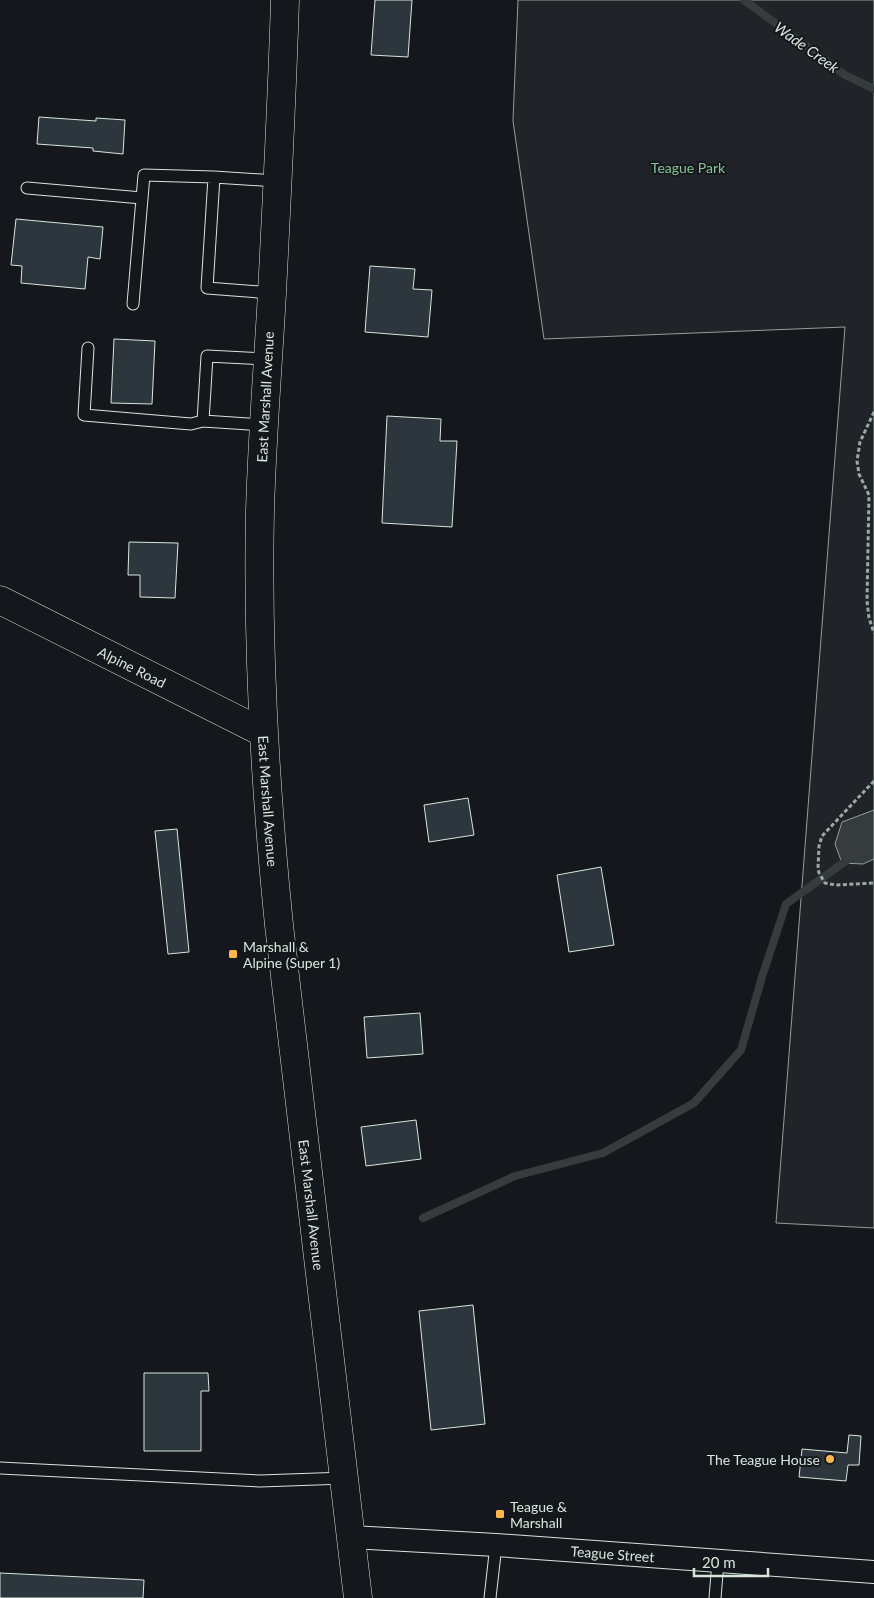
<svg xmlns="http://www.w3.org/2000/svg" width="874" height="1598" viewBox="0 0 874 1598" font-family="Lato,sans-serif">
<rect width="100%" height="100%" fill="#14181c"/>
<path fill="#202428" stroke="#939e99" d="M 518,0 L 874,0 L 874,1228 L 776,1223 L 845,327 L 544,339 L 513,121 Z"/>
<path fill="#363b3e" stroke="#939e99" d="M 874,810 L 874,859 L 863,864 L 842,863 L 835,844 L 842,822 Z"/>
<g fill="none" stroke-linecap="round" stroke-linejoin="round">
<path stroke="#363b3e" stroke-width="8" d="M 744,0 L 845,75 L 874,89
M 423,1218 L 515,1176 L 603,1153 L 694,1103 L 741,1050 L 762,977 L 786,904 L 850,858"/>
</g>
<path fill="#2c363c" stroke="#d8e6dc" d="M 375,0 L 412,0 L 408,57 L 371,55 Z
M 39,117 L 96,121 L 96,118 L 125,120 L 123,154 L 93,151 L 93,148 L 37,144 Z
M 16,219 L 103,227 L 100,259 L 88,257 L 85,289 L 21,283 L 22,266 L 11,265 Z
M 370,266 L 415,269 L 413,289 L 432,290 L 428,337 L 365,332 Z
M 114,339 L 155,341 L 152,404 L 111,403 Z
M 387,416 L 441,419 L 440,441 L 457,441 L 452,527 L 382,523 Z
M 129,542 L 178,543 L 175,598 L 140,597 L 140,575 L 128,575 Z
M 468,798 L 474,835 L 429,842 L 424,805 Z
M 177,829 L 189,952 L 168,954 L 155,831 Z
M 601,867 L 614,945 L 569,952 L 557,875 Z
M 420,1013 L 423,1054 L 367,1058 L 364,1017 Z
M 416,1120 L 421,1159 L 366,1166 L 361,1127 Z
M 473,1305 L 485,1424 L 431,1430 L 419,1311 Z
M 144,1373 L 208,1373 L 209,1391 L 201,1391 L 201,1451 L 144,1451 Z
M 849,1435 L 861,1436 L 859,1465 L 848,1465 L 846,1481 L 799,1477 L 802,1449 L 847,1453 Z
M 0,1573 L 144,1580 L 143,1598 L 0,1598 Z"/>
<g fill="none" stroke-linecap="round" stroke-linejoin="round">
<defs>
<path id="lane" d="M 27,188 L 142,198
M 272,293 L 207,288 L 214,177 L 277,181
M 133,304 L 144,175 L 214,177
M 88,348 L 84,415 L 191,424 L 203,421
M 263,425 L 203,421 L 207,356 L 267,359
M 0,1468 L 260,1481 L 345,1478
M 490,1598 L 496,1545
M 715,1598 L 718,1562"/>
<g id="street">
<path id="s1" d="M 351,1537 L 496,1545 L 874,1572"/>
</g>
<g id="secondary">
<path id="s2" d="M 0,600 L 262,732"/>
</g>
<g id="primary">
<path id="s3" d="M 285,0 C 282,98 277,195 272,293 C 268,366 262,438 260,511 C 257,650 265,787 279,925 L 358,1598"/>
</g>
</defs>
<use href="#lane" stroke="#d8e6dc" stroke-width="13"/>
<use href="#street" stroke="#d8e6dc" stroke-width="24"/>
<use href="#secondary" stroke="#d8e6dc" stroke-width="29"/>
<use href="#primary" stroke="#d8e6dc" stroke-width="29"/>
<path stroke="#9da8a2" stroke-width="3" stroke-dasharray="4 2.5" stroke-linecap="butt" d="M 874,412 L 860,442 L 857,461 L 859,474 L 869,495 L 867,601 L 869,618 L 874,633
M 874,781 L 822,836 L 819,846 L 818,868 L 819,873 L 825,883 L 836,885 L 874,883"/>
<use href="#lane" stroke="#14181c" stroke-width="11"/>
<use href="#street" stroke="#14181c" stroke-width="22"/>
<use href="#secondary" stroke="#14181c" stroke-width="28"/>
<use href="#primary" stroke="#14181c" stroke-width="28"/>
</g>
<g fill="#ffb74d" stroke="#14181c" stroke-width="2">
<rect x="228" y="949" width="10" height="10" rx="2.5"/>
<circle cx="830" cy="1459" r="5"/>
<rect x="495" y="1509" width="10" height="10" rx="2.5"/>
</g>
<g text-anchor="middle" dominant-baseline="central" stroke-width="4" stroke-linejoin="round" paint-order="stroke">
<g font-size="14" fill="#8ac095" stroke="#14181c">
<text x="688" y="167">Teague Park</text>
</g>
<g font-size="14" fill="#d8e6dc" stroke="#14181c">
<text transform="translate(265 397) rotate(-87)">East Marshall Avenue</text>
<text stroke="none"><textPath href="#s2" startOffset="148">Alpine Road</textPath></text>
<text stroke="none"><textPath href="#s3" startOffset="802">East Marshall Avenue</textPath></text>
<text stroke="none"><textPath href="#s3" startOffset="1208">East Marshall Avenue</textPath></text>
<text stroke="none"><textPath href="#s1" startOffset="262">Teague Street</textPath></text>
</g>
<g font-size="14" fill="#d8e6dc" stroke="#14181c" text-anchor="start">
<text x="243" y="946">Marshall &amp;<tspan x="243" dy="16">Alpine (Super 1)</tspan></text>
<text x="820" y="1459" text-anchor="end">The Teague House</text>
<text x="510" y="1506">Teague &amp;<tspan x="510" dy="16">Marshall</tspan></text>
</g>
<g font-size="15" font-style="italic" fill="#d8e6dc" stroke="#14181c">
<text transform="translate(807 47) rotate(36)">Wade Creek</text>
</g>
</g>
<path d="M694 1568v8h74v-8" fill="none" stroke="#d8e6dc" stroke-width="2.5"/>
<text x="702" y="1568" font-size="15" fill="#d8e6dc" stroke="#14181c" stroke-width="4" paint-order="stroke">20 m</text>
</svg>
